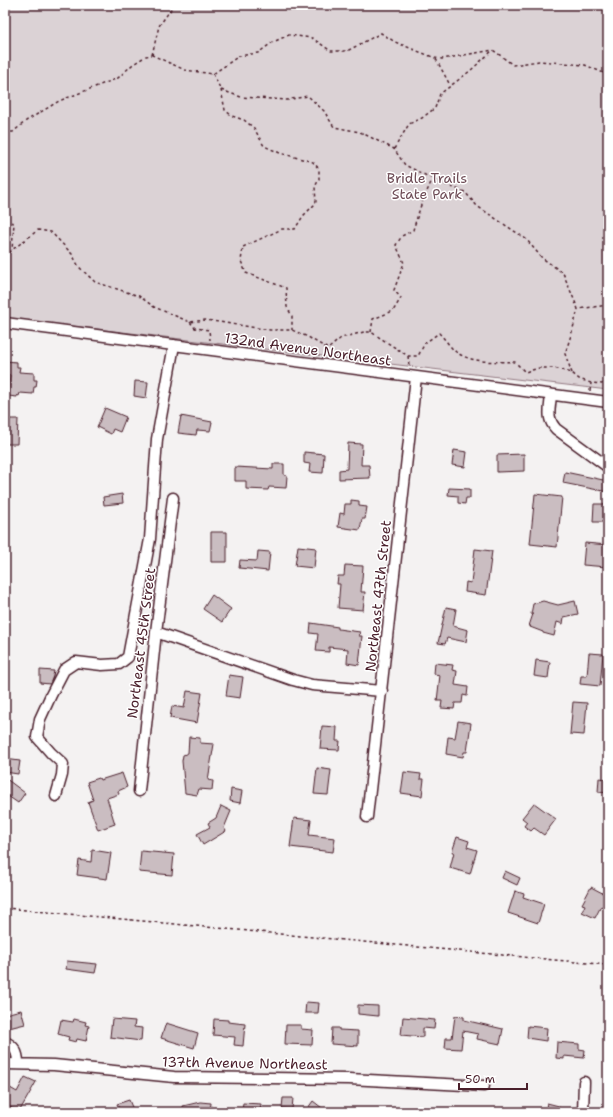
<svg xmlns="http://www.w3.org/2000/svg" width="613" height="1117" viewBox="0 0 613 1117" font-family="'Shantell Sans',sans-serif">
<rect width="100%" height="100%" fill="#f4f2f2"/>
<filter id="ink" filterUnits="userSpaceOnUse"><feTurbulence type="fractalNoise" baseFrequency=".025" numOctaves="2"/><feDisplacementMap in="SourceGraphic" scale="8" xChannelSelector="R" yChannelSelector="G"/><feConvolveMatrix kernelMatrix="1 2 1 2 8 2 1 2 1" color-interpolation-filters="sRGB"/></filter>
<g filter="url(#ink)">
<path fill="#dbd2d5" stroke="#927880" d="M 5,5 L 608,5 L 608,390 L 5,318 Z"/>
<path fill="#cabdc1" stroke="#4a1f2b" d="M 5,361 L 17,362 L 17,367 L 20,367 L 19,372 L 34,373 L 34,380 L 37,380 L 36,387 L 34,387 L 33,394 L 20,393 L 19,396 L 17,395 L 17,397 L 8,396 L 10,375 L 5,374 Z
M 135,381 L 148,382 L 146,398 L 134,396 Z
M 105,408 L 126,417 L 120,432 L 113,429 L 111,434 L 97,427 Z
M 181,416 L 212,422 L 210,431 L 197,430 L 196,435 L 178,433 Z
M 5,419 L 18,419 L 17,444 L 5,444 Z
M 348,443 L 362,444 L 361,465 L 369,465 L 370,478 L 339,479 L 339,470 L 347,469 Z
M 454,450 L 467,452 L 465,467 L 452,465 Z
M 304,452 L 324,454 L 323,473 L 309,472 L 310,464 L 304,463 Z
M 524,454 L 524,471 L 497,472 L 497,455 Z
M 273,464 L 284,464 L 284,475 L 287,476 L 286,488 L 269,487 L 268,490 L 246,489 L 246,481 L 235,481 L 235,467 L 273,469 Z
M 565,472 L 608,481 L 608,492 L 563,483 Z
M 449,488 L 470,489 L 470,498 L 466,498 L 465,504 L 458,503 L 458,496 L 448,495 Z
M 122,494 L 123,503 L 104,505 L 103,497 Z
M 535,494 L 562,497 L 557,547 L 530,544 Z
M 351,500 L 359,501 L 359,506 L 367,507 L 365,519 L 362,519 L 360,530 L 338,527 L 340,513 L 344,514 L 345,504 L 351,504 Z
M 594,504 L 608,504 L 608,522 L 593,522 Z
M 211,532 L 227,532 L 227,562 L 211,562 Z
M 585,543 L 608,545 L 607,567 L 583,565 Z
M 298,546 L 316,548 L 314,568 L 295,566 Z
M 475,549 L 492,551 L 486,595 L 465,592 L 466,582 L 471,583 Z
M 258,551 L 270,552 L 268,571 L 239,568 L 240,560 L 257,561 Z
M 345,565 L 363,566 L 361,592 L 365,592 L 363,610 L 338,608 L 340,584 L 337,584 L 338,576 L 344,576 Z
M 212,595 L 231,609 L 222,622 L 203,609 Z
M 543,601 L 558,605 L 575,601 L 578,614 L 564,617 L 563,624 L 557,622 L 554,636 L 543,633 L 543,632 L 530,627 L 531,626 L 529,626 L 533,614 L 531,614 L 533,604 Z
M 446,607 L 456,609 L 453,626 L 468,630 L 466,642 L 447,638 L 445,644 L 438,643 Z
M 311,623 L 338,627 L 338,629 L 360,632 L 359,636 L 362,636 L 359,665 L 347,663 L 348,649 L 329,647 L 329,652 L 316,651 L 318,634 L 310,633 Z
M 589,653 L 603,654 L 600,686 L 580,684 L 581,676 L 587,676 Z
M 536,660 L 550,662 L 548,678 L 534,676 Z
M 435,663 L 453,665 L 452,670 L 457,671 L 455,685 L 468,687 L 467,696 L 463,695 L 462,703 L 455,703 L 454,709 L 441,708 L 442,701 L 437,701 L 440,675 L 434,674 Z
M 40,670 L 54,671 L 53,676 L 50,684 L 40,683 Z
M 229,675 L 243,677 L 240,698 L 226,696 Z
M 187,691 L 202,693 L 197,723 L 170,718 L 172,706 L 184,708 Z
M 573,702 L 587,703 L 584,735 L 570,734 Z
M 458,721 L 471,723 L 467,752 L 464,752 L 463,757 L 446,754 L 448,737 L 455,738 Z
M 322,726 L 337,727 L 336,741 L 340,741 L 339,750 L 320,749 Z
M 189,737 L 200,738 L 200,743 L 214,744 L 208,780 L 213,781 L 212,790 L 199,789 L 197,795 L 185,793 L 182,761 L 183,755 L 188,753 Z
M 5,759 L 20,761 L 18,774 L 5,772 Z
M 317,768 L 331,770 L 328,795 L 314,794 Z
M 404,772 L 421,774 L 420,779 L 424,779 L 422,796 L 401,793 Z
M 122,773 L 127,787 L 118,791 L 119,794 L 107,798 L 115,824 L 98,830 L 88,802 L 93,800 L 87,782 L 99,778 L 100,780 Z
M 5,778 L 25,793 L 18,803 L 5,794 Z
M 599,778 L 608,779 L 608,793 L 598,792 Z
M 231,789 L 242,791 L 240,803 L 230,801 Z
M 534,803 L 556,819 L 544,835 L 534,828 L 531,831 L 524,826 L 527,822 L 522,818 Z
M 221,806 L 231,811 L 224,828 L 226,831 L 203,845 L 197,834 L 210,827 L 208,823 L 216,818 Z
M 294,818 L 311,820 L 309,835 L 335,838 L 333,852 L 290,847 Z
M 457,837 L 469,841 L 467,847 L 477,850 L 470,874 L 450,868 L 454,852 L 452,852 Z
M 92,850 L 111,853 L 107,879 L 77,875 L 79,860 L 91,862 Z
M 141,851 L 174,854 L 172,875 L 139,872 Z
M 505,871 L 520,878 L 517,885 L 502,878 Z
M 591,887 L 608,896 L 608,900 L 604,908 L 601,906 L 595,918 L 582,912 L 585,905 L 582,904 Z
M 515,891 L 524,894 L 523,897 L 544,904 L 538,923 L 508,913 Z
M 67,961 L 97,964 L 95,973 L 66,969 Z
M 306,1002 L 319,1003 L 318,1013 L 305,1013 Z
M 358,1005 L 378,1006 L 378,1016 L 358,1014 Z
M 21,1010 L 25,1024 L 5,1029 L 5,1014 Z
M 455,1016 L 464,1017 L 464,1020 L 503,1029 L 500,1044 L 477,1039 L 478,1034 L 463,1031 L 461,1049 L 445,1048 L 446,1038 L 452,1038 Z
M 403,1017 L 435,1020 L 434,1029 L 423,1028 L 423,1037 L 401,1035 Z
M 74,1019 L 86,1022 L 85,1025 L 89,1026 L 86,1041 L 77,1039 L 76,1042 L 68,1040 L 69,1037 L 58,1034 L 61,1020 L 73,1022 Z
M 112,1019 L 135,1021 L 134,1027 L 142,1028 L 141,1041 L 110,1037 Z
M 214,1019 L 228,1020 L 228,1022 L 245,1024 L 243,1046 L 234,1045 L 235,1037 L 213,1035 Z
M 166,1023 L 198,1033 L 194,1048 L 161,1038 Z
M 286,1025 L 301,1025 L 301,1029 L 313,1030 L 312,1045 L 285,1044 Z
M 528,1026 L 547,1028 L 546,1041 L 527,1038 Z
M 332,1028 L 339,1028 L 339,1030 L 358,1031 L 358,1046 L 331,1044 Z
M 557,1042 L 579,1044 L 579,1049 L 585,1050 L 584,1058 L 564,1056 L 564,1059 L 556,1058 Z
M 25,1077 L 36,1082 L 19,1112 L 6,1105 L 8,1101 L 5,1100 L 5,1085 L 17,1092 Z
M 283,1098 L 293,1098 L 292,1109 L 282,1108 Z
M 129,1100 L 134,1112 L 120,1112 L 117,1104 Z
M 313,1101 L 322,1108 L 319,1112 L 305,1112 Z
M 200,1102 L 211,1103 L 210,1112 L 184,1112 L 183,1106 Z
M 243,1103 L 261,1104 L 260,1112 L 242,1112 Z
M 547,1103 L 559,1106 L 557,1112 L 545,1112 Z"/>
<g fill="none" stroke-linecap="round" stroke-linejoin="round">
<defs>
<path id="minor" d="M 5,323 L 608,402
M 551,395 C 550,409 546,418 556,429 L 608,467
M 156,632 L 293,680 L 312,685 L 382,691
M 139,791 L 156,632 L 173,498
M 56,796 L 62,775 L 63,764 L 51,753 L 37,737 L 40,719 L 51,695 L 64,670 L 76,662 L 102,665 L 119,664 L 128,657 L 150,539 L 157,439 L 174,345
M 367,817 L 416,377
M 5,1042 C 15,1046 18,1053 18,1063
M 5,1064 L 54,1065 L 174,1077 L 349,1079 L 484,1086
M 583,1112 L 584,1082"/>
</defs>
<use href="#minor" stroke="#4a1f2b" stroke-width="13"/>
<path stroke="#4a1f2b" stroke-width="1.5" stroke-dasharray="3 3" stroke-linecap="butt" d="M 152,55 L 159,26 L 174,5
M 436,59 L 450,85
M 213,74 L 221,90 L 241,97 L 287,100 L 308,96 L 324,111 L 334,127 L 360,132 L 394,149 L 405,165 L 441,183 L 465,192 L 477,206 L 526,239 L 542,258 L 563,273 L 578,309 L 608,305
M 221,90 L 225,110 L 232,116 L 244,120 L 254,128 L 264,146 L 280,153 L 313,162 L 319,169 L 319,179 L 315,187 L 316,203 L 303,216 L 295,229 L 282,229 L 243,247 L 241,261 L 246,273 L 286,288 L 287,307 L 292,316 L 292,330
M 5,132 L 13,132 L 26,121 L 59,101 L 118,78 L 132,65 L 146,56 L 152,55 L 185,70 L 213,74 L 239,56 L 258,53 L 273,42 L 289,35 L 312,38 L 331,51 L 347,51 L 381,33 L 395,42 L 435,58 L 442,59 L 493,50 L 513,65 L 539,61 L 585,65 L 606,74 L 608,77
M 394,149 L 409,124 L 422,118 L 435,108 L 440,94 L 470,71 L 493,50
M 5,221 L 14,223 L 12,250
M 5,257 L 12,250 L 38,230 L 51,232 L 72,254 L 79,267 L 95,282 L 139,296 L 154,307 L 190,322 L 206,320 L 270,330 L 292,330 L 308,337 L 328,349 L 341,338 L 364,332 L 371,332 L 408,356 L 418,356 L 425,343 L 439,333 C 445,339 450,347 456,352 C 473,364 495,361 515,362 L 525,372 L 539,368 L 554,368 L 572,373 L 579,379 L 591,383 L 602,384 L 608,380
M 190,322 L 195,328 L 209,330 L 210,340
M 371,332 L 373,319 L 393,311 L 401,298 L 394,290 L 404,263 L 396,245 L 402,236 L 413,230 L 421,205 L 432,180
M 408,356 L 409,366
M 572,373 L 565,354 L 572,332 L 578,309
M 590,391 L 591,383
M 5,908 L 608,965"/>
<use href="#minor" stroke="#fff" stroke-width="10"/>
</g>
</g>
<g text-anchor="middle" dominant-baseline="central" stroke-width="3" stroke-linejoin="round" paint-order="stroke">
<g font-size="14" fill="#6e4c56" stroke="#fff">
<text x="427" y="178">Bridle Trails<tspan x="427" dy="16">State Park</tspan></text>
</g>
<g font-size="14" fill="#4a1f2b" stroke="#fff">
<text transform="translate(308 349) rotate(8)">132nd Avenue Northeast</text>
<text transform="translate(378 596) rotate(-84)">Northeast 47th Street</text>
<text transform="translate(141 643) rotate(-83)">Northeast 45th Street</text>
<text transform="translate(245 1063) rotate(1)">137th Avenue Northeast</text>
</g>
</g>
<rect width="613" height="1117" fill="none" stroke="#fff" stroke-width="20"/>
<rect x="10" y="10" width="593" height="1097" fill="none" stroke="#4a1f2b" stroke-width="1.5" filter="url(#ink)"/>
<path d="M459 1083v6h68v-6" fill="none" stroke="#4a1f2b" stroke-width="2"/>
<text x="465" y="1083" font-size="12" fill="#4a1f2b" stroke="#ffffff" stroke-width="3" paint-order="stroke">50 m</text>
</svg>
